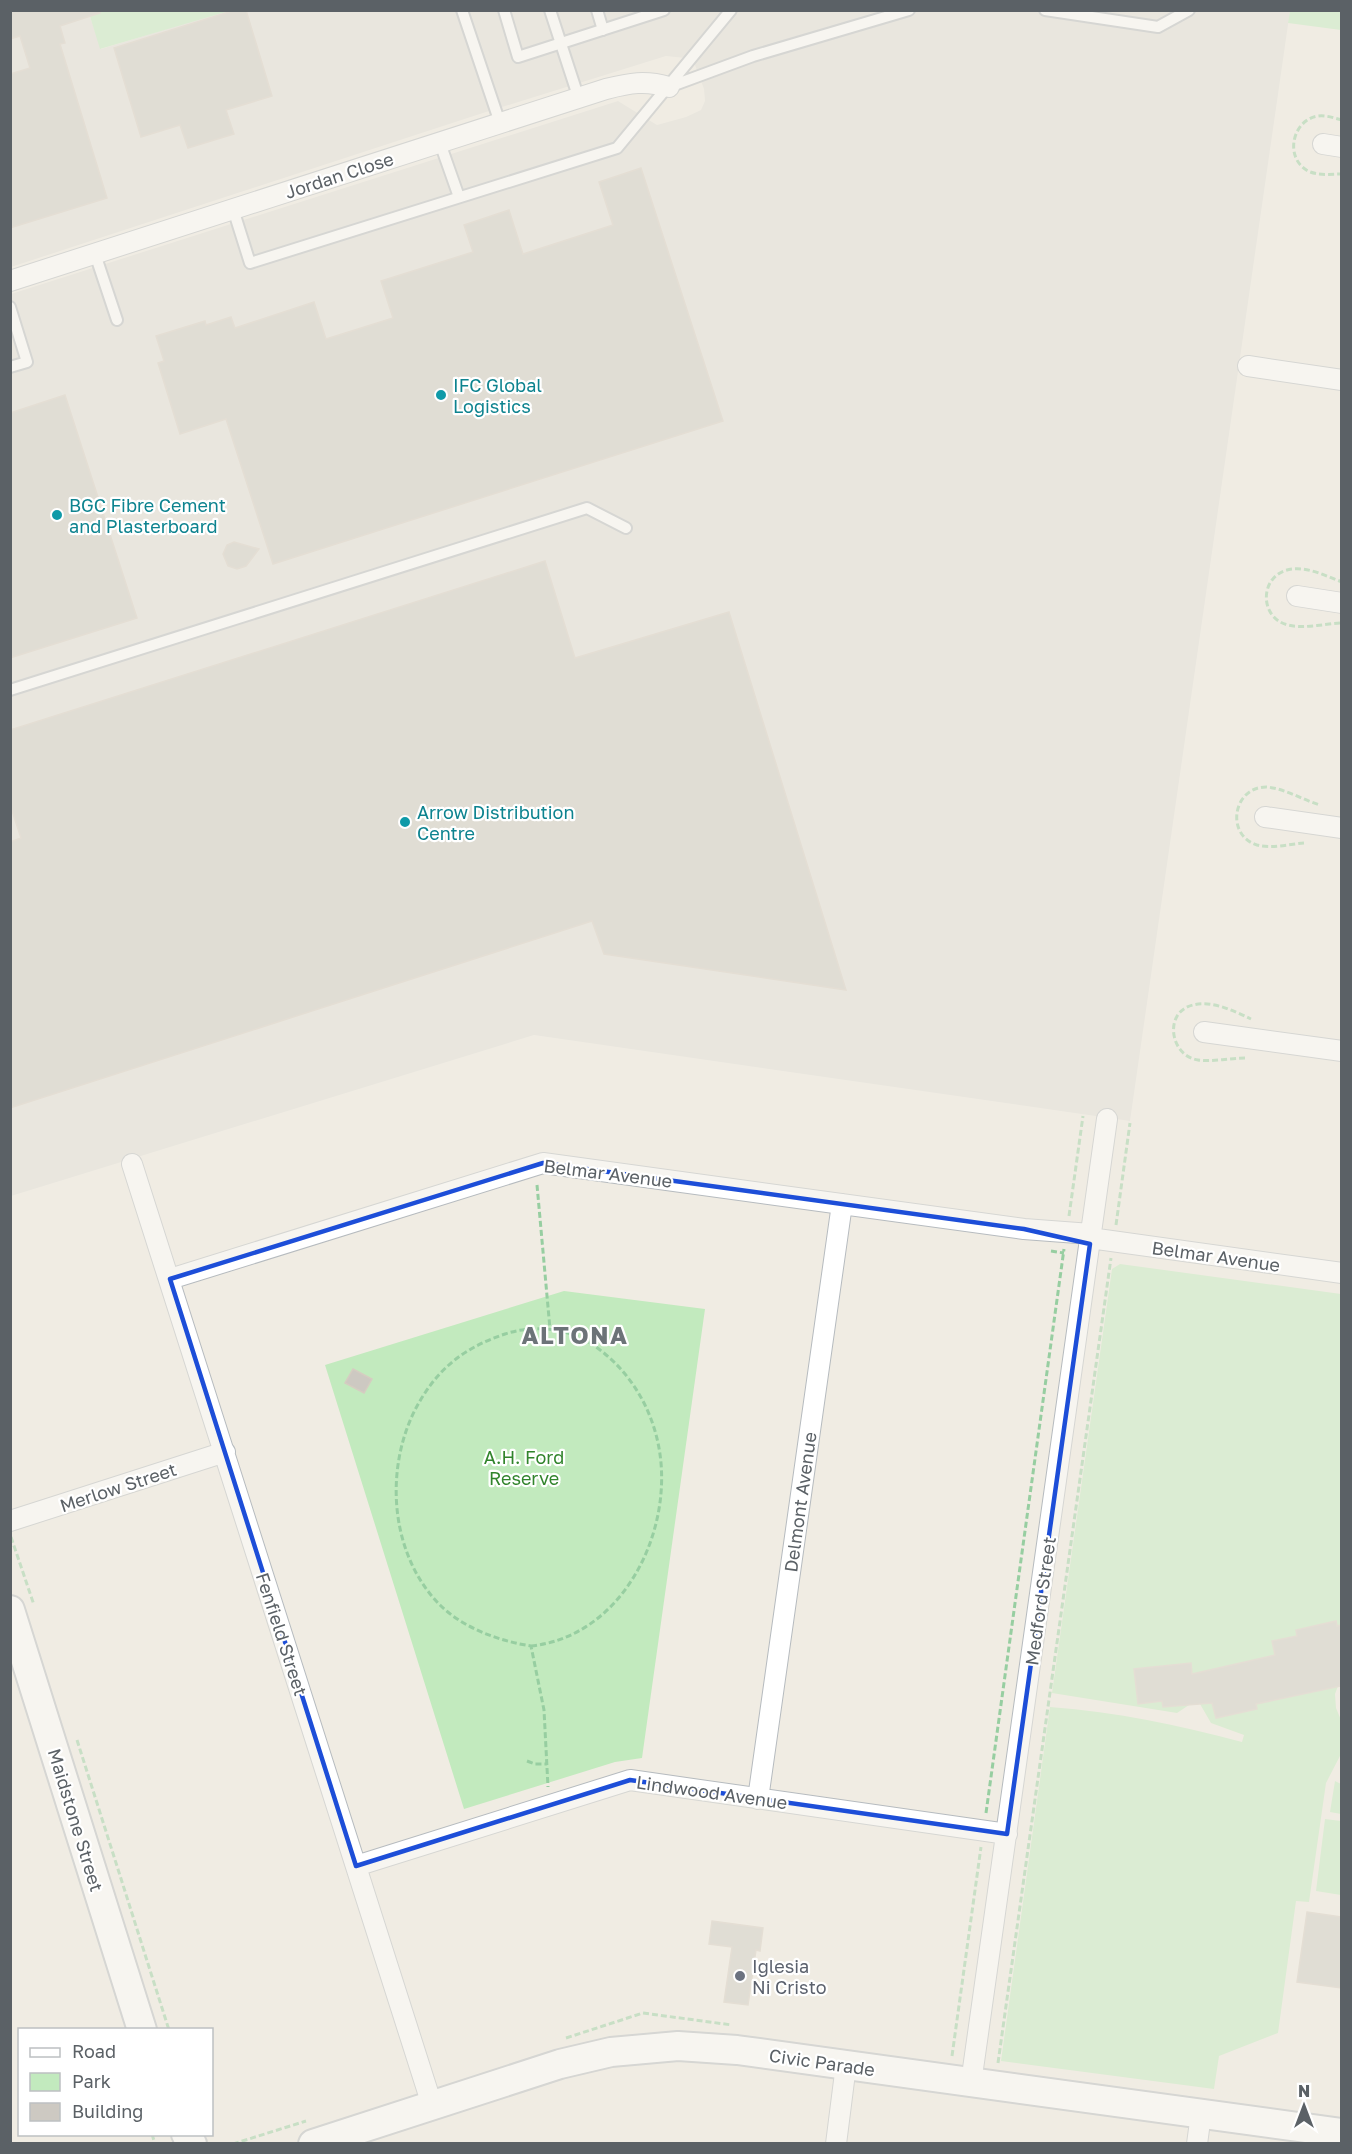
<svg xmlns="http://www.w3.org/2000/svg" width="1352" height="2154" viewBox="0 0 1352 2154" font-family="'Golos Text',sans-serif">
<rect width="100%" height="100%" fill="#f0ece3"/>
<path fill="#e0ded8" d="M 229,10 L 1290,11 L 1130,1121 L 534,1035 L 11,1196 L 11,294 L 618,101 L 657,125 L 686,117 L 701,110 L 705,101 L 704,89 L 695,65 L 685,58 L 666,56 L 486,112 L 11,267 L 11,11 L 88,11 L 101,49 Z"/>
<path fill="#c2eabe" d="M 88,10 L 229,11 L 100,49 Z
M 1290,11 L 1341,11 L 1341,30 L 1288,23 Z
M 1120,1264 L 1341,1294 L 1341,1625 L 1337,1626 L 1336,1621 L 1296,1630 L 1297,1636 L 1272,1641 L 1275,1655 L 1211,1670 L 1256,1704 L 1338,1686 L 1335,1694 L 1336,1708 L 1341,1720 L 1341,1754 L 1326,1783 L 1309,1902 L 1296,1901 L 1278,2033 L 1219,2056 L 1214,2089 L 1001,2061 L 1050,1707 C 1118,1712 1177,1725 1242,1742 L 1244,1735 L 1211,1723 L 1200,1704 L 1189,1705 L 1177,1713 L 1052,1693 L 1112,1269 Z
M 564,1291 L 705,1309 L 642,1758 L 615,1762 L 464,1809 L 325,1365 Z
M 1335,1781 L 1341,1784 L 1341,1814 L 1330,1812 Z
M 1325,1819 L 1341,1821 L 1341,1895 L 1316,1891 Z"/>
<path fill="#cdc9c2" stroke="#d5cdc1" stroke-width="1.5" d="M 10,10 L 100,10 L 100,13 L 60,26 L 65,43 L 60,44 L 107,198 L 10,228 L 10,74 L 30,68 L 20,36 L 10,39 Z
M 235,10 L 246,10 L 272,96 L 226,110 L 234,134 L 188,148 L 180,125 L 141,137 L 114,48 Z
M 641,168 L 723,421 L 273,564 L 226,419 L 180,434 L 158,363 L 164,361 L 156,336 L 205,321 L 206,325 L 231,317 L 235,328 L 314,302 L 326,339 L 393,318 L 381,281 L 473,252 L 464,225 L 509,210 L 523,254 L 613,225 L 599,182 Z
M 65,395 L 137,618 L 10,658 L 10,413 Z
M 234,542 L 259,549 L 246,566 L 237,569 L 228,566 L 223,554 L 227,545 Z
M 545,561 L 575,658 L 729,612 L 846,990 L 604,954 L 592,921 L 10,1108 L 10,842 L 21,838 L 10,805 L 10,730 Z
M 353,1369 L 372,1379 L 364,1393 L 345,1383 Z
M 1336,1621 L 1337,1626 L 1341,1625 L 1341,1686 L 1256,1704 L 1257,1709 L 1216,1718 L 1212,1703 L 1163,1707 L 1162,1701 L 1138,1704 L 1134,1669 L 1191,1663 L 1192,1674 L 1275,1655 L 1272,1641 L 1297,1636 L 1296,1630 Z
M 1307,1912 L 1341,1917 L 1341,1988 L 1297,1982 Z
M 712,1921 L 763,1928 L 760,1951 L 756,1950 L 748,2005 L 724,2002 L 732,1947 L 709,1944 Z"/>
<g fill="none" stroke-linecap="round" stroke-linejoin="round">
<defs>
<path id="lane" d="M 462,10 L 500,123
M 504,10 L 518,57 L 664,10
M 550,10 L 579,99
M 597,10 L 603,30
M 1045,10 L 1158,27 L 1189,10
M 669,87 L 753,56 L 909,10
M 440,143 L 459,197
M 233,209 L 250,263 L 617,148 L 731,10
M 95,254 L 117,320
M 10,307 L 27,362 L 10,367
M 10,690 L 587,508 L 626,528"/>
<path id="street" d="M 1323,144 L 1342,147
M 10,281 L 606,89 C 630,83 645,80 669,87
M 1248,366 L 1342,380
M 1297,596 L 1342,603
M 1265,817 L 1342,828
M 1204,1032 L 1342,1051
M 132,1164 L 432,2105
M 1090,1238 L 1342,1273
M 170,1279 L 543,1163 L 1024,1229 L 1091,1234
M 10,1521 L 225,1452
M 758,1799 L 842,1204
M 356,1866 L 630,1780 L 1007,1834
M 971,2083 L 1107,1119
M 836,2144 L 846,2065
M 1197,2144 L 1201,2114"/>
<path id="secondary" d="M 10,1610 L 142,2030
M 186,2134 L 192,2144
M 313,2144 L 560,2064 L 611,2052 L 678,2046 L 737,2050 L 1342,2133"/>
</defs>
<use href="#lane" stroke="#b6bbbf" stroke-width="14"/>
<use href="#street" stroke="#b6bbbf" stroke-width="22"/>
<use href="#secondary" stroke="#b5babf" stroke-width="32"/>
<path stroke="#97cea1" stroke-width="3" stroke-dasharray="6 3" stroke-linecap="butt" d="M 1342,120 C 1334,118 1326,115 1318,116 C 1292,120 1284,158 1308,171 C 1318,176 1331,174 1342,174
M 1340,623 C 1324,624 1303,629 1288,625 C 1258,618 1259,573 1292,569 C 1309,567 1326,576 1342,582
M 1304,843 C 1290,844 1271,849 1257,845 C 1225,835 1233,787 1266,787 C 1284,788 1303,800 1320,805
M 1245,1058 C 1230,1058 1213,1062 1198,1060 C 1170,1056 1163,1012 1193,1005 C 1212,1000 1234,1011 1251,1019
M 537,1185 L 550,1329
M 1069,1216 L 1083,1116
M 1116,1225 L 1130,1123
M 1051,1251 L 1064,1253
M 11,1537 L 34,1605
M 531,1646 C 617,1637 668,1544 661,1463 C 657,1417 634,1374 596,1347 C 570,1328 535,1324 505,1334 C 469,1346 443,1364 423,1396 C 383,1458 387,1552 440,1605 C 463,1628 499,1641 531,1646 L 544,1710 L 548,1787
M 77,1740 L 169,2030
M 527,1761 L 535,1764 L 547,1764
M 986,1813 L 1064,1249
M 566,2038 L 643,2013 L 732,2025
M 952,2056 L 981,1847
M 998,2063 L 1111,1258
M 152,2134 L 155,2144
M 233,2144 L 306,2121"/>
<use href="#lane" stroke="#fff" stroke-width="10"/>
<use href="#street" stroke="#fff" stroke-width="20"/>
<use href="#secondary" stroke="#fff" stroke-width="28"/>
</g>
<path d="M0 0H1352V2154H0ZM 543,1163 L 1024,1229 L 1090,1244 L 1007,1834 L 630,1780 L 356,1866 L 170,1279 Z" fill="#f0ece3" fill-opacity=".55" fill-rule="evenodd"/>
<path fill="none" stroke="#1d4ed8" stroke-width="4.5" stroke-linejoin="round" d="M 543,1163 L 1024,1229 L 1090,1244 L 1007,1834 L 630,1780 L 356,1866 L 170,1279 Z"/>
<g fill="#0f9aa8" stroke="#fff" stroke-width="2">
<circle cx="441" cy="395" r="6"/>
<circle cx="57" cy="515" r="6"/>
<circle cx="405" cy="822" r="6"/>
</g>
<circle fill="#6b7280" stroke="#fff" stroke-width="2" cx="740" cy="1976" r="6"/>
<g text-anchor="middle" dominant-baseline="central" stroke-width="4.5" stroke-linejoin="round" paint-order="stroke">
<g font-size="18" fill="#5b6166" stroke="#fff">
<text transform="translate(339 175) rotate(-18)">Jordan Close</text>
<text transform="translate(608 1173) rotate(7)">Belmar Avenue</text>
<text transform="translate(1216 1256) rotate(8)">Belmar Avenue</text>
<text transform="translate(118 1487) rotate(-18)">Merlow Street</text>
<text transform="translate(800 1502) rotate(-82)">Delmont Avenue</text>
<text transform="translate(1040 1601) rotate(-82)">Medford Street</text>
<text transform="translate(282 1634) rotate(72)">Fenfield Street</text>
<text transform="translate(712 1792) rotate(8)">Lindwood Avenue</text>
<text transform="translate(76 1820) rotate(73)">Maidstone Street</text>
<text transform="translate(822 2062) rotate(8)">Civic Parade</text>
</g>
<g font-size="18" fill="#0d838f" stroke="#fff" text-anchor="start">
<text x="453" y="385">IFC Global<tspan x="453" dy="21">Logistics</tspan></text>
<text x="69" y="505">BGC Fibre Cement<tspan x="69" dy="21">and Plasterboard</tspan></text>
<text x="417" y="812">Arrow Distribution<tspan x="417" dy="21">Centre</tspan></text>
</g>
<g font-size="18" fill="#31842c" stroke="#fff">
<text x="524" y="1457">A.H. Ford<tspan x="524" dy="21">Reserve</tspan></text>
</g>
<g font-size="18" fill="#5b616d" stroke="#fff" text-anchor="start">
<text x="752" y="1966">Iglesia<tspan x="752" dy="21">Ni Cristo</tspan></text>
</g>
<g font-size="24" font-weight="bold" letter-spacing="1.5" fill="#6c7378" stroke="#fff">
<text x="575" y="1334">ALTONA</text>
</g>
</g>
<rect width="1352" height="2154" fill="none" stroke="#5b6166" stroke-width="24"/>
<rect x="18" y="2028" width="195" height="108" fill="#ffffff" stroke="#bdc0c2" stroke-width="1.5"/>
<rect x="30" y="2048" width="30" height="9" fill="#ffffff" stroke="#bdc0c2" stroke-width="1.5"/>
<text x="72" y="2058" font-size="18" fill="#5b6166">Road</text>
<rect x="30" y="2073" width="30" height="18" fill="#c2eabe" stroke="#bdc0c2" stroke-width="1.5"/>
<text x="72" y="2088" font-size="18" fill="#5b6166">Park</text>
<rect x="30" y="2103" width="30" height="18" fill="#cdc9c2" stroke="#bdc0c2" stroke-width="1.5"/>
<text x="72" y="2118" font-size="18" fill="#5b6166">Building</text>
<g transform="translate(1304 2106)" stroke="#ffffff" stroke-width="4.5" paint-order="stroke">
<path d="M0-4.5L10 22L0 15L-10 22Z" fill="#5b6166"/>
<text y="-9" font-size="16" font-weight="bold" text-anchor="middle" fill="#5b6166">N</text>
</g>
</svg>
